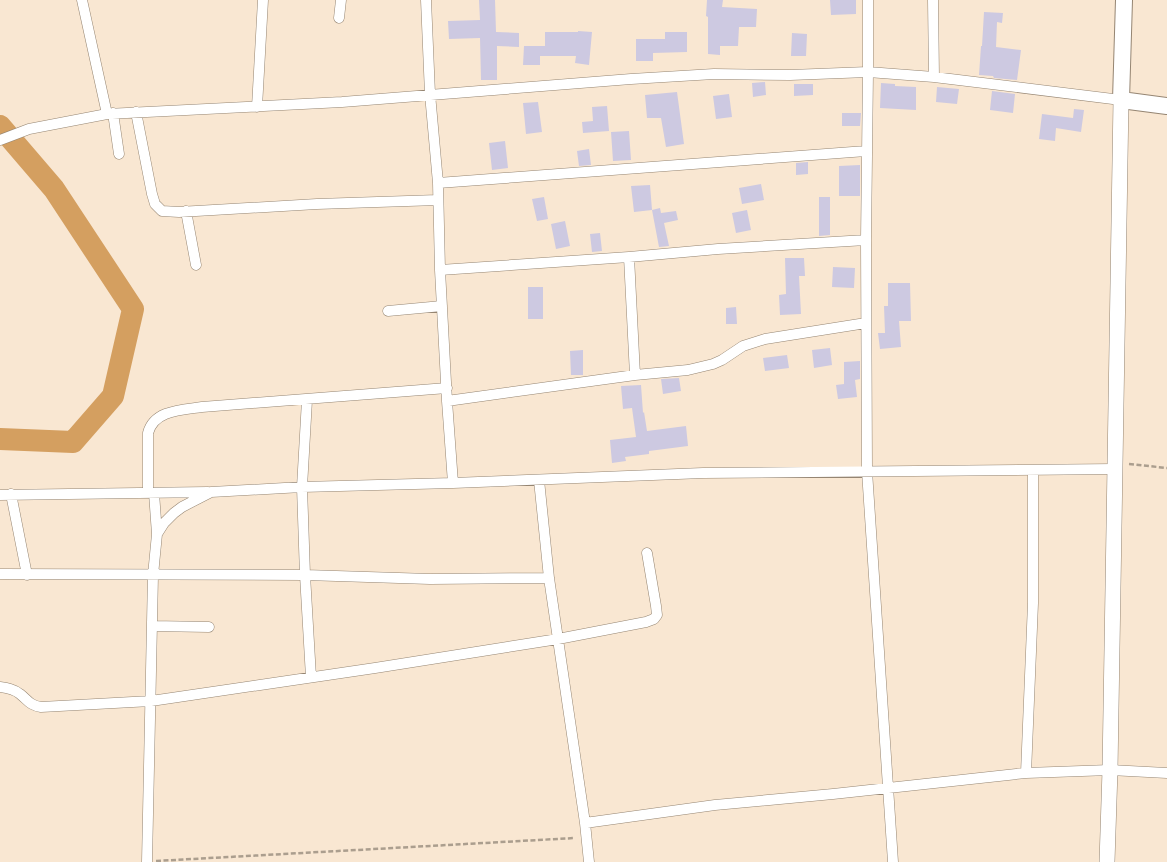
<svg xmlns="http://www.w3.org/2000/svg" width="1167" height="862" viewBox="0 0 1167 862" font-family="'Noto Sans',sans-serif">
<rect width="100%" height="100%" fill="#f9e7d2"/>
<g fill="none" stroke-linecap="round" stroke-linejoin="round">
<path stroke="#d49f60" stroke-width="22" d="M 0,126 L 54,189 L 133,309 L 113,396 L 73,442 L 0,439"/>
</g>
<path fill="#cdc9e1" d="M 479,0 L 495,0 L 496,32 L 519,33 L 519,47 L 497,46 L 497,80 L 481,80 L 480,38 L 449,39 L 448,21 L 480,20 Z
M 707,0 L 723,0 L 722,7 L 757,9 L 756,27 L 739,27 L 738,46 L 720,46 L 720,55 L 708,54 L 708,17 L 706,16 Z
M 830,0 L 856,0 L 856,14 L 831,15 Z
M 984,12 L 1003,13 L 1002,23 L 997,22 L 996,47 L 1021,50 L 1017,80 L 994,78 L 993,76 L 979,75 L 981,46 L 982,46 Z
M 578,31 L 592,32 L 589,65 L 575,63 L 576,56 L 540,56 L 540,65 L 523,65 L 524,46 L 545,46 L 545,32 L 578,32 Z
M 665,32 L 687,32 L 687,52 L 653,53 L 653,61 L 636,61 L 636,39 L 665,39 Z
M 792,33 L 807,34 L 806,56 L 791,56 Z
M 765,82 L 766,95 L 753,97 L 752,83 Z
M 881,83 L 895,84 L 895,86 L 916,87 L 916,110 L 880,108 Z
M 794,84 L 813,84 L 813,95 L 794,96 Z
M 937,87 L 959,89 L 957,104 L 936,102 Z
M 992,91 L 1015,94 L 1013,113 L 990,110 Z
M 677,92 L 684,144 L 666,147 L 661,118 L 647,118 L 645,95 Z
M 729,94 L 732,117 L 716,119 L 713,96 Z
M 538,102 L 542,132 L 526,134 L 523,103 Z
M 607,106 L 609,131 L 583,133 L 582,122 L 593,121 L 592,107 Z
M 1074,109 L 1084,110 L 1081,132 L 1056,128 L 1055,141 L 1039,139 L 1042,114 L 1073,118 Z
M 842,113 L 861,113 L 860,126 L 842,126 Z
M 629,131 L 631,160 L 613,161 L 611,132 Z
M 505,141 L 508,168 L 492,170 L 489,143 Z
M 589,149 L 591,165 L 579,166 L 577,151 Z
M 808,162 L 808,174 L 796,175 L 796,163 Z
M 860,165 L 860,196 L 839,196 L 839,166 Z
M 761,184 L 764,200 L 742,204 L 739,188 Z
M 650,185 L 652,210 L 634,212 L 631,186 Z
M 544,197 L 548,219 L 537,221 L 532,199 Z
M 819,197 L 830,197 L 830,235 L 819,236 Z
M 660,208 L 661,213 L 676,211 L 678,220 L 664,223 L 669,246 L 659,247 L 652,210 Z
M 747,210 L 751,230 L 736,233 L 732,213 Z
M 565,221 L 570,246 L 556,249 L 551,224 Z
M 600,233 L 602,251 L 592,252 L 590,234 Z
M 785,258 L 804,258 L 805,276 L 799,276 L 801,314 L 780,315 L 779,295 L 786,294 Z
M 833,267 L 855,268 L 854,288 L 832,287 Z
M 888,283 L 910,283 L 911,321 L 899,321 L 901,347 L 880,349 L 878,333 L 885,333 L 884,306 L 888,306 Z
M 528,287 L 543,287 L 543,319 L 528,319 Z
M 736,307 L 737,324 L 726,324 L 726,308 Z
M 830,348 L 832,365 L 814,368 L 812,350 Z
M 583,350 L 583,375 L 571,375 L 570,351 Z
M 787,355 L 789,368 L 765,371 L 763,358 Z
M 860,361 L 860,379 L 855,380 L 857,397 L 838,399 L 836,385 L 844,384 L 844,362 Z
M 679,378 L 681,391 L 663,394 L 661,379 Z
M 641,385 L 643,413 L 644,412 L 647,431 L 686,426 L 688,446 L 649,451 L 649,454 L 625,457 L 626,461 L 612,463 L 610,440 L 636,437 L 632,408 L 623,409 L 621,386 Z"/>
<g fill="none" stroke-linecap="round" stroke-linejoin="round">
<defs>
<path id="minor" d="M 82,0 L 107,114
M 426,0 L 430,94 L 438,183 L 440,270 L 447,401 L 453,483
M 868,0 L 868,72 L 866,240 L 867,471 L 893,862
M 933,0 L 934,77
M 339,18 L 341,0
M 257,107 L 263,0
M 136,112 L 152,194 L 155,204 L 162,211 L 179,212 L 317,204 L 438,200
M 113,113 L 119,154
M 0,140 L 29,129 L 107,114 L 342,102 L 631,79 L 714,74 L 790,75 L 868,72 L 934,77 L 1121,100
M 438,183 L 866,151
M 186,211 L 196,265
M 629,257 L 635,375
M 440,270 L 629,257 L 718,249 L 866,240
M 388,311 L 442,306
M 307,400 L 302,487 L 305,575 L 311,677
M 447,401 L 635,375 L 688,370 L 713,364 L 722,360 L 743,346 L 765,339 L 866,323
M 539,480 L 549,578 L 585,823 L 589,862
M 148,493 L 148,433 C 154,410 182,410 202,407 L 447,388
M 154,493 L 157,534
M 11,494 L 27,575
M 0,495 L 208,492
M 0,574 L 305,575 L 430,579 L 549,578
M 152,626 L 209,627
M 0,687 C 7,688 14,689 20,694 C 28,700 29,705 41,707 L 151,701 L 375,668 L 558,639 L 646,622 L 654,619 L 657,615 L 656,606 L 647,553
M 1026,773 L 1033,603 L 1033,471
M 585,823 L 715,805 L 833,794 L 1026,773 L 1110,770 L 1167,773
M 147,862 L 153,575 L 157,534 L 164,523 L 174,513 L 182,507 L 211,492 L 302,487 L 453,483 L 703,473 L 1115,469"/>
<path id="secondary" d="M 1107,862 L 1110,770 L 1121,100"/>
<path id="primary" d="M 1124,0 L 1121,100 L 1167,106"/>
</defs>
<use href="#minor" stroke="#958572" stroke-width="11"/>
<use href="#secondary" stroke="#958572" stroke-width="16"/>
<use href="#primary" stroke="#958572" stroke-width="18"/>
<path stroke="#ab9e8e" stroke-width="2.5" stroke-dasharray="5 2.5" stroke-linecap="butt" d="M 1129,464 L 1167,468
M 156,861 L 575,838"/>
<use href="#minor" stroke="#fff" stroke-width="10"/>
<use href="#secondary" stroke="#fff" stroke-width="15"/>
<use href="#primary" stroke="#fff" stroke-width="16"/>
</g>
</svg>
